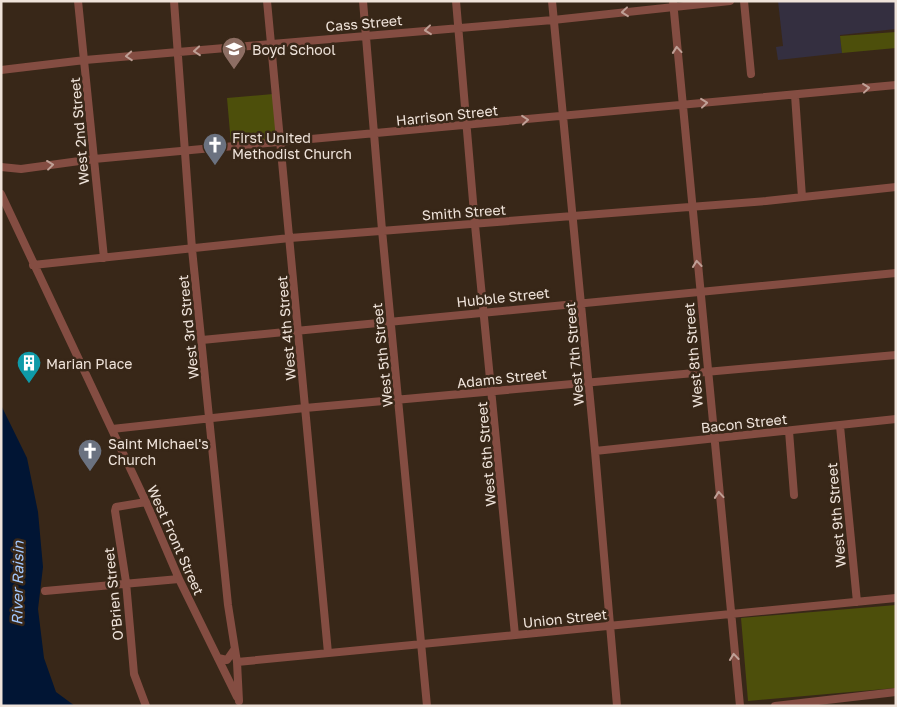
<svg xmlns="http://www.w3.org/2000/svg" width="897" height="707" viewBox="0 0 897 707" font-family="'Golos Text',sans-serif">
<rect width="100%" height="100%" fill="#382718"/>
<path fill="#342f40" d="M 778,1 L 896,1 L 896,29 L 840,35 L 842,53 L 778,60 L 776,47 L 783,46 Z"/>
<path fill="#4d4f0b" d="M 896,32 L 896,48 L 842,53 L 840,36 Z
M 273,94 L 276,137 L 274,140 L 231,144 L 227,98 Z
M 896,605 L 896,688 L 748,701 L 741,618 Z"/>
<path fill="#011534" d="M 1,405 L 27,458 L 38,512 L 43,567 L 38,609 L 44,658 L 56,692 L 75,706 L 1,706 Z"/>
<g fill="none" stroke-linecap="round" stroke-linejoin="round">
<path stroke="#844d42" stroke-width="8" d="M 78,1 L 104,258
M 174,1 L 192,249 L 228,605 L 237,662 L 239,701
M 267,1 L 328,653
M 363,1 L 382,230 L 427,706
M 456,1 L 475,225 L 515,635
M 552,1 L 595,451 L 617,706
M 673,1 L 740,706
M 744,1 L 751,74
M 1,70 L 85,60 L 553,20 L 730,1
M 795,95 L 802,197
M 1,167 L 21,169 L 94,159 L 896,85
M 1,194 L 146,502 L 179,579 L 237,697
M 33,265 L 290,238 L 766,201 L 896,187
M 202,340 L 896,273
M 840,426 L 857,602
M 112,429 L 305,408 L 896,355
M 789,431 L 794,495
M 595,451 L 896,419
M 146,502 L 116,507 L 115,511 L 126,582 L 134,674 L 146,706
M 45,591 L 179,579
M 218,658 L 227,660 L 234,650
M 237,662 L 896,598
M 775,706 L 896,692"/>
</g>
<defs><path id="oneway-chevron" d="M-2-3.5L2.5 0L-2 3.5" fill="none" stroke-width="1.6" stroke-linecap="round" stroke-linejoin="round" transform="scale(1.25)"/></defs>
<g stroke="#bfa096">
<use href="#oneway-chevron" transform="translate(625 12) rotate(174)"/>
<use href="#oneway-chevron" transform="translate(428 30) rotate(174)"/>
<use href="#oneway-chevron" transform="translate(677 50) rotate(-95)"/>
<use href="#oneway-chevron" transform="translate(197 51) rotate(175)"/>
<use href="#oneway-chevron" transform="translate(129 56) rotate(176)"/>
<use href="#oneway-chevron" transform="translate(866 88) rotate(-6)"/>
<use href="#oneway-chevron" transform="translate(704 103) rotate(-6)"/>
<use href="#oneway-chevron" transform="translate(525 120) rotate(-5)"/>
<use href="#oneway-chevron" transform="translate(50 165) rotate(-7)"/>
<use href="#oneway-chevron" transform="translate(697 264) rotate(-96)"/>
<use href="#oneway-chevron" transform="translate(719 495) rotate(-95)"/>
<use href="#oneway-chevron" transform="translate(734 657) rotate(-96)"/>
</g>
<defs>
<symbol id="school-pin" viewBox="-11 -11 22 30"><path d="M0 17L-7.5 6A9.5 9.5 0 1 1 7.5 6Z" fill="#8d6e63" stroke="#382718"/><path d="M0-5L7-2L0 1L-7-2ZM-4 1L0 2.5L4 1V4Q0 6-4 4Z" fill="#fff"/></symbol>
<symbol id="church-pin" viewBox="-11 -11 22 30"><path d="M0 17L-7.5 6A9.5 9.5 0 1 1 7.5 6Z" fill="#6b7280" stroke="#382718"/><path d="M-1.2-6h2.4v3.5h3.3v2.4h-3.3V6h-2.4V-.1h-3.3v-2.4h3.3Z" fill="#fff"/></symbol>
<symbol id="building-pin" viewBox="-11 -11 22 30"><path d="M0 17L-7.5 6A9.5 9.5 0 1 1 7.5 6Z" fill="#0f9aa8" stroke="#382718"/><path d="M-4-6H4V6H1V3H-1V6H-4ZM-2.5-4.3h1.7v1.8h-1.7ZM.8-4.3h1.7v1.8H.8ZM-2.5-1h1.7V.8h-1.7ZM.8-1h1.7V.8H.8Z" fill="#fff"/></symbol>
</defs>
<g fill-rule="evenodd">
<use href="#school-pin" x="220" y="35" width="28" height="38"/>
<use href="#church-pin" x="201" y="131" width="28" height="38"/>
<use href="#building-pin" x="15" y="349" width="28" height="38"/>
<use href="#church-pin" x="76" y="437" width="28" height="38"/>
</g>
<g text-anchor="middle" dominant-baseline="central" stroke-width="5" stroke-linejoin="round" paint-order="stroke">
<g font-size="14" fill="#efe3da" stroke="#382718">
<text transform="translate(364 23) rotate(-5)">Cass Street</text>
<text transform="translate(447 115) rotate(-6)">Harrison Street</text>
<text transform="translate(79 131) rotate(-95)">West 2nd Street</text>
<text transform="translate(464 212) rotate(-4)">Smith Street</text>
<text transform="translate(503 297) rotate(-6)">Hubble Street</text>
<text transform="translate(188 327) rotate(-96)">West 3rd Street</text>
<text transform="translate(286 328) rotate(-95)">West 4th Street</text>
<text transform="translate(574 354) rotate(-95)">West 7th Street</text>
<text transform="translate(382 355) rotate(-96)">West 5th Street</text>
<text transform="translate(693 355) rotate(-95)">West 8th Street</text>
<text transform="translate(502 378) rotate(-6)">Adams Street</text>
<text transform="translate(744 423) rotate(-6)">Bacon Street</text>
<text transform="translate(486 454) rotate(-95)">West 6th Street</text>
<text transform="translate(836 515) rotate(-95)">West 9th Street</text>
<text transform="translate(176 540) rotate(66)">West Front Street</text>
<text transform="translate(113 594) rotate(-96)">O'Brien Street</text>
<text transform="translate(565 618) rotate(-6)">Union Street</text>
</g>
<g font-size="14" fill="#efe3da" stroke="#382718" text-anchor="start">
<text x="252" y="49">Boyd School</text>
<text x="232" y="137">First United<tspan x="232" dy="16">Methodist Church</tspan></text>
<text x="46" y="363">Marian Place</text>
<text x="108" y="443">Saint Michael's<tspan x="108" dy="16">Church</tspan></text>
</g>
<g font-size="15" font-style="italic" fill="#a2c8fe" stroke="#382718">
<text transform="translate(17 583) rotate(-89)">River Raisin</text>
</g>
</g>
<rect width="897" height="707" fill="none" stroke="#efe3da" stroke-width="5"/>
</svg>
